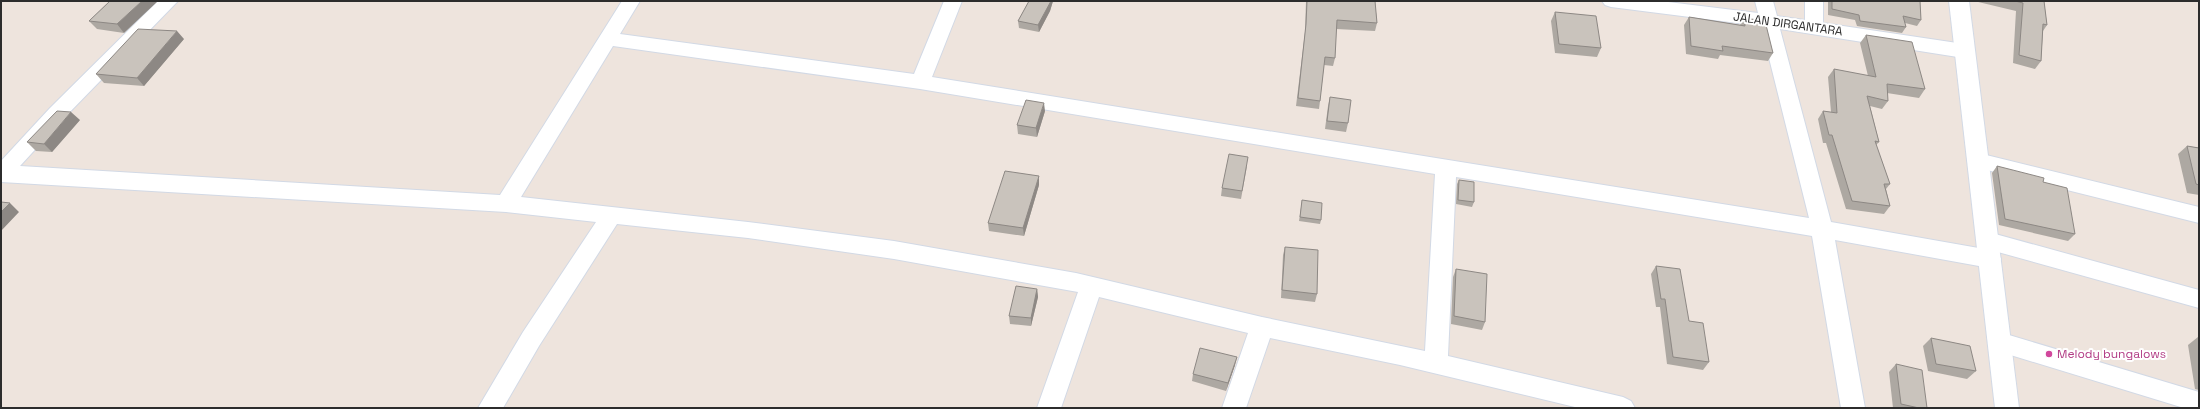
<svg xmlns="http://www.w3.org/2000/svg" width="2200" height="409" viewBox="0 0 2200 409" font-family="'Space Grotesk',sans-serif">
<rect width="100%" height="100%" fill="#eee4dd"/>
<g fill="none" stroke-linecap="round" stroke-linejoin="round">
<defs>
<path id="street" d="M 158,1 L 178,1 L 64,118 L 20,166 L 500,195 L 622,1 L 640,1 L 620,34 L 914,74 L 944,1 L 962,1 L 932,77 L 1809,218 L 1761,26 L 1611,7 L 1605,5 L 1602,1 L 1660,1 L 1758,13 L 1755,1 L 1773,1 L 1777,16 L 1805,20 L 1805,1 L 1823,1 L 1823,23 L 1964,44 L 1971,46 L 1973,51 L 1971,56 L 1964,58 L 1780,29 L 1831,222 L 1990,250 L 1998,253 L 2001,259 L 1998,265 L 1990,268 L 1835,240 L 1865,408 L 1841,408 L 1812,236 L 1456,177 L 1448,356 L 1623,397 L 1631,401 L 1635,408 L 1579,408 L 1400,365 L 1270,338 L 1246,408 L 1222,408 L 1248,333 L 1099,297 L 1061,408 L 1037,408 L 1078,292 L 894,259 L 748,238 L 617,224 L 539,346 L 503,408 L 478,408 L 523,332 L 596,222 L 506,212 L 1,182 L 1,161 L 50,108 ZM 613,46 L 920,89 L 1435,174 L 1425,351 L 1262,317 L 1076,273 L 894,241 L 748,222 L 521,197 Z
M 1978,153 L 2199,207 L 2199,223 L 1971,166 L 1968,161 L 1971,156 Z
M 1988,232 L 2199,290 L 2199,308 L 1980,247 L 1977,241 L 1980,235 Z
M 1999,332 L 2199,392 L 2199,408 L 2184,408 L 1991,349 L 1988,342 L 1991,335 Z"/>
<path id="secondary" d="M 1949,1 L 1969,1 L 2019,408 L 1995,408 Z"/>
</defs>
<use href="#street" stroke="#d2d9e5" stroke-width="2"/>
<use href="#secondary" stroke="#d2d9e5" stroke-width="2"/>
<use href="#street" fill="#fff" fill-rule="evenodd"/>
<use href="#secondary" fill="#fff" fill-rule="evenodd"/>
</g>
<path fill="#ada8a2" d="M 110,1 L 124,33 L 97,29 L 89,21 Z
M 1029,1 L 1053,1 L 1050,11 L 1039,32 L 1019,28 L 1018,21 Z
M 1306,1 L 1375,1 L 1377,23 L 1375,31 L 1336,29 L 1335,58 L 1333,66 L 1324,65 L 1320,101 L 1319,109 L 1296,106 L 1305,32 Z
M 1828,1 L 1920,1 L 1921,20 L 1917,26 L 1905,23 L 1906,27 L 1902,33 L 1857,26 L 1855,20 L 1828,15 Z
M 1974,1 L 2044,1 L 2047,25 L 2043,31 L 2041,61 L 2035,69 L 2013,63 L 2016,11 Z
M 1555,12 L 1601,48 L 1597,57 L 1555,53 L 1551,21 Z
M 1689,17 L 1740,25 L 1744,18 L 1773,53 L 1768,61 L 1720,55 L 1718,59 L 1686,54 L 1684,25 Z
M 1866,35 L 1925,89 L 1919,98 L 1887,93 L 1888,101 L 1882,109 L 1870,106 L 1879,142 L 1876,145 L 1890,184 L 1886,189 L 1890,206 L 1884,214 L 1846,209 L 1826,143 L 1823,143 L 1818,119 L 1823,111 L 1831,112 L 1828,77 L 1834,69 L 1868,76 L 1860,43 Z
M 184,39 L 144,86 L 104,83 L 96,74 Z
M 1330,97 L 1348,123 L 1346,132 L 1325,129 L 1328,106 Z
M 1045,111 L 1037,137 L 1018,134 L 1017,125 Z
M 80,120 L 52,152 L 36,151 L 27,142 Z
M 2187,146 L 2199,148 L 2199,195 L 2187,193 L 2178,154 Z
M 1247,166 L 1241,199 L 1221,196 L 1222,188 Z
M 1997,166 L 2043,182 L 2075,234 L 2068,241 L 1999,225 L 1992,173 Z
M 1459,180 L 1474,202 L 1472,207 L 1456,204 L 1457,184 Z
M 1039,185 L 1024,236 L 989,231 L 988,223 Z
M 1302,200 L 1321,220 L 1320,224 L 1299,221 Z
M 1285,247 L 1317,294 L 1315,302 L 1281,298 L 1283,255 Z
M 1656,266 L 1689,321 L 1709,362 L 1703,370 L 1667,364 L 1660,307 L 1656,307 L 1651,274 Z
M 1456,269 L 1485,322 L 1482,330 L 1451,324 L 1453,277 Z
M 1037,289 L 1038,297 L 1031,326 L 1010,324 L 1009,316 Z
M 2198,337 L 2199,337 L 2199,390 L 2195,389 L 2188,345 Z
M 1931,338 L 1976,371 L 1967,379 L 1928,371 L 1923,346 Z
M 1896,364 L 1919,408 L 1893,408 L 1889,372 Z
M 1235,365 L 1226,391 L 1192,381 L 1193,374 Z"/>
<path fill="#8d8884" d="M 142,1 L 158,1 L 124,33 L 117,24 Z
M 1051,1 L 1053,1 L 1050,11 L 1039,32 L 1038,25 Z
M 177,31 L 184,39 L 144,86 L 137,78 Z
M 1044,103 L 1045,111 L 1037,137 L 1036,128 Z
M 71,112 L 80,120 L 52,152 L 44,144 Z
M 1039,176 L 1039,185 L 1024,236 L 1023,228 Z
M 10,203 L 19,212 L 1,231 L 1,212 Z
M 1037,289 L 1038,297 L 1031,326 L 1031,318 Z
M 1237,357 L 1235,365 L 1226,391 L 1228,383 Z"/>
<path fill="#c9c3bc" stroke="#8d8884" d="M 110,1 L 142,1 L 117,24 L 89,21 Z
M 1029,1 L 1051,1 L 1038,25 L 1018,21 Z
M 1307,1 L 1375,1 L 1377,23 L 1337,20 L 1335,58 L 1325,57 L 1320,101 L 1298,98 L 1306,24 Z
M 1832,1 L 1920,1 L 1921,20 L 1903,16 L 1906,27 L 1860,21 L 1859,15 L 1832,9 Z
M 2015,1 L 2044,1 L 2047,25 L 2043,24 L 2041,61 L 2019,55 L 2023,3 Z
M 1555,12 L 1596,16 L 1601,48 L 1559,44 Z
M 1689,17 L 1745,26 L 1744,18 L 1765,21 L 1773,53 L 1722,46 L 1723,51 L 1691,46 Z
M 138,29 L 177,31 L 137,78 L 96,74 Z
M 1866,35 L 1912,42 L 1925,89 L 1887,84 L 1888,101 L 1867,96 L 1879,142 L 1875,141 L 1890,184 L 1884,184 L 1890,206 L 1852,201 L 1832,135 L 1829,135 L 1823,111 L 1837,113 L 1834,69 L 1876,77 Z
M 1330,97 L 1351,100 L 1348,123 L 1327,121 Z
M 1026,100 L 1044,103 L 1036,128 L 1017,125 Z
M 57,111 L 71,112 L 44,144 L 27,142 Z
M 2187,146 L 2199,148 L 2199,185 L 2196,184 Z
M 1229,154 L 1248,157 L 1242,191 L 1222,188 Z
M 1997,166 L 2044,178 L 2043,182 L 2067,188 L 2075,234 L 2005,219 Z
M 1005,171 L 1039,176 L 1023,228 L 988,223 Z
M 1459,180 L 1474,182 L 1474,202 L 1458,200 Z
M 1302,200 L 1322,203 L 1321,220 L 1300,217 Z
M 1,202 L 10,203 L 1,212 Z
M 1285,247 L 1318,250 L 1317,294 L 1282,290 Z
M 1656,266 L 1680,269 L 1689,321 L 1703,323 L 1709,362 L 1673,357 L 1665,299 L 1661,299 Z
M 1456,269 L 1487,274 L 1485,322 L 1454,316 Z
M 1016,286 L 1037,289 L 1031,318 L 1009,316 Z
M 1931,338 L 1970,346 L 1976,371 L 1936,364 Z
M 1200,348 L 1237,357 L 1228,383 L 1193,374 Z
M 1896,364 L 1922,370 L 1927,408 L 1919,408 L 1901,404 Z"/>
<circle fill="#d1479c" stroke="#fff" stroke-width="1.5" cx="2049" cy="354" r="4"/>
<g text-anchor="middle" dominant-baseline="central" stroke-width="4" stroke-linejoin="round" paint-order="stroke">
<g font-size="12" fill="#2c2c2c" stroke="#fff">
<text transform="translate(1788 24) rotate(8)">JALAN DIRGANTARA</text>
</g>
<g font-size="12" fill="#b23c85" stroke="#fff" text-anchor="start">
<text x="2057" y="354">Melody bungalows</text>
</g>
</g>
<rect width="2200" height="409" fill="none" stroke="#2c2c2c" stroke-width="4"/>
</svg>
